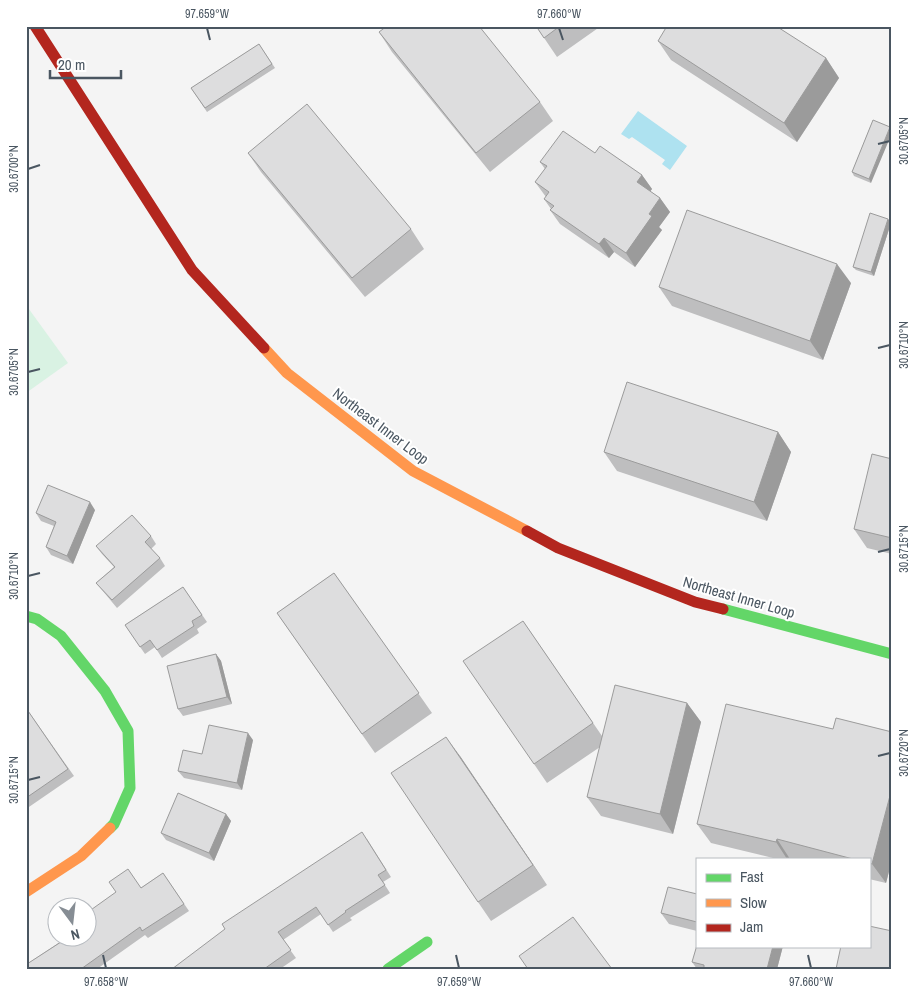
<svg xmlns="http://www.w3.org/2000/svg" width="918" height="995" viewBox="0 0 918 995" font-family="'Archivo Narrow',sans-serif">
<rect width="100%" height="100%" fill="#f4f4f4"/>
<path fill="#d9f2e3" d="M 26,305 L 68,363 L 26,393 Z"/>
<path fill="#aee2f0" d="M 638,111 L 687,146 L 670,170 L 662,164 L 665,160 L 632,137 L 629,139 L 621,134 Z"/>
<g fill="none" stroke-linecap="round" stroke-linejoin="round">
<path stroke="#63d668" stroke-width="11" d="M 723,609 L 892,654
M 26,616 L 37,619 L 61,636 L 105,691 L 128,731 L 130,788 L 114,824 L 110,828
M 388,969 L 427,942"/>
<path stroke="#ff974d" stroke-width="11" d="M 264,348 L 287,373 L 413,471 L 527,531
M 26,892 L 81,856 L 110,828"/>
<path stroke="#b3261e" stroke-width="11" d="M 35,26 L 192,270 L 264,348
M 527,531 L 558,548 L 695,602 L 723,609"/>
</g>
<path fill="#bebebf" d="M 536,26 L 601,26 L 557,57 Z
M 379,32 L 540,102 L 553,121 L 490,172 L 392,52 Z
M 658,41 L 826,58 L 839,78 L 797,142 L 671,60 Z
M 259,44 L 275,68 L 207,112 L 191,88 Z
M 873,120 L 871,183 L 854,176 L 852,172 Z
M 248,153 L 411,229 L 424,249 L 365,297 L 261,172 Z
M 595,153 L 642,175 L 652,189 L 650,191 L 660,198 L 670,212 L 659,227 L 662,230 L 635,267 L 614,252 L 609,258 L 560,224 L 550,210 L 551,209 L 544,199 L 546,197 L 535,182 L 545,169 L 540,162 Z
M 888,219 L 891,223 L 874,276 L 856,270 L 853,267 Z
M 851,283 L 823,360 L 672,306 L 659,287 Z
M 778,432 L 791,452 L 767,521 L 617,471 L 604,452 Z
M 892,459 L 892,554 L 867,548 L 854,529 Z
M 95,510 L 73,564 L 51,555 L 46,547 L 54,526 L 41,521 L 36,513 Z
M 151,536 L 156,544 L 151,549 L 160,558 L 165,566 L 117,608 L 102,590 L 96,583 L 114,567 L 102,554 L 96,546 Z
M 334,573 L 432,713 L 375,753 L 277,613 Z
M 183,587 L 207,622 L 197,629 L 199,633 L 162,658 L 155,647 L 145,654 L 125,625 Z
M 523,621 L 602,736 L 687,703 L 701,722 L 673,834 L 601,816 L 587,797 L 600,747 L 547,783 L 534,764 Z
M 216,654 L 221,661 L 232,704 L 183,716 L 178,709 Z
M 26,708 L 74,776 L 26,809 Z
M 892,732 L 892,860 L 886,883 L 869,879 L 869,859 L 777,859 L 711,843 L 697,824 Z
M 253,740 L 242,790 L 184,778 L 178,771 L 202,754 Z
M 460,756 L 547,885 L 491,921 L 478,902 Z
M 226,814 L 231,821 L 214,861 L 166,840 L 161,833 Z
M 367,839 L 391,877 L 383,882 L 390,893 L 350,918 L 352,920 L 333,932 L 321,914 L 283,940 L 296,958 L 280,969 L 172,969 Z
M 163,873 L 189,911 L 148,938 L 145,935 L 97,969 L 26,969 L 27,964 Z
M 697,894 L 697,931 L 669,924 L 661,913 Z
M 697,946 L 783,946 L 777,969 L 697,969 L 692,962 Z"/>
<path fill="#9b9b9b" d="M 826,58 L 839,78 L 797,142 L 784,123 Z
M 890,127 L 892,129 L 892,133 L 871,183 L 869,179 Z
M 642,175 L 652,189 L 647,196 L 637,182 Z
M 660,198 L 670,212 L 659,227 L 662,230 L 635,267 L 626,253 L 649,214 Z
M 888,219 L 891,223 L 874,276 L 871,272 Z
M 604,238 L 614,252 L 609,258 L 599,244 Z
M 837,264 L 851,283 L 823,360 L 810,341 Z
M 778,432 L 791,452 L 767,521 L 754,502 Z
M 90,502 L 95,510 L 73,564 L 67,556 Z
M 216,654 L 221,661 L 232,704 L 227,697 Z
M 687,703 L 701,722 L 673,834 L 660,814 Z
M 248,733 L 253,740 L 242,790 L 237,783 Z
M 446,737 L 460,756 L 547,885 L 533,865 Z
M 892,788 L 892,860 L 886,883 L 872,864 Z
M 226,814 L 231,821 L 214,861 L 209,853 Z
M 777,839 L 790,859 L 787,859 L 776,842 Z
M 773,946 L 783,946 L 777,969 L 767,969 Z"/>
<path fill="#ddddde" stroke="#9b9b9b" d="M 387,26 L 479,26 L 540,102 L 476,153 L 379,32 Z
M 536,26 L 560,26 L 544,38 Z
M 667,26 L 776,26 L 826,58 L 784,123 L 658,41 Z
M 259,44 L 272,64 L 205,108 L 191,88 Z
M 307,104 L 411,229 L 352,278 L 248,153 Z
M 873,120 L 890,127 L 869,179 L 852,172 Z
M 563,131 L 595,153 L 600,146 L 642,175 L 637,182 L 660,198 L 649,214 L 652,216 L 626,253 L 604,238 L 599,244 L 550,210 L 554,206 L 544,199 L 549,192 L 535,182 L 547,166 L 540,162 Z
M 687,210 L 837,264 L 810,341 L 659,287 Z
M 870,213 L 888,219 L 871,272 L 853,267 Z
M 627,382 L 778,432 L 754,502 L 604,452 Z
M 872,454 L 892,459 L 892,538 L 854,529 Z
M 48,485 L 90,502 L 67,556 L 46,547 L 56,522 L 36,513 Z
M 132,515 L 151,536 L 145,542 L 160,558 L 112,600 L 96,583 L 115,567 L 96,546 Z
M 334,573 L 419,693 L 362,734 L 277,613 Z
M 183,587 L 202,615 L 192,621 L 194,626 L 157,650 L 150,640 L 140,647 L 125,625 Z
M 523,621 L 593,723 L 534,764 L 463,661 Z
M 216,654 L 227,697 L 178,709 L 167,666 Z
M 615,685 L 687,703 L 660,814 L 587,797 Z
M 726,704 L 833,729 L 836,718 L 892,732 L 892,788 L 872,864 L 869,863 L 869,859 L 853,859 L 777,839 L 776,842 L 697,824 Z
M 26,708 L 68,769 L 26,798 Z
M 209,725 L 248,733 L 237,783 L 178,771 L 183,750 L 202,754 Z
M 446,737 L 533,865 L 478,902 L 391,773 Z
M 178,793 L 226,814 L 209,853 L 161,833 Z
M 362,832 L 386,870 L 378,875 L 385,885 L 345,911 L 346,912 L 328,925 L 316,907 L 278,932 L 291,950 L 264,969 L 172,969 L 225,929 L 222,924 Z
M 128,869 L 141,888 L 163,873 L 184,904 L 142,931 L 140,927 L 81,969 L 26,969 L 26,963 L 27,964 L 64,940 L 62,938 L 88,938 L 88,912 L 116,892 L 109,882 Z
M 668,887 L 697,894 L 697,922 L 661,913 Z
M 573,917 L 612,969 L 528,969 L 519,956 Z
M 58,918 L 58,931 L 52,922 Z
M 869,926 L 892,931 L 892,969 L 836,969 L 841,946 L 869,946 Z
M 697,945 L 697,946 L 773,946 L 767,969 L 704,969 L 704,965 L 692,962 Z"/>
<path fill="none" stroke="#4a5661" stroke-width="2" d="M 207,28 L 210,40M 559,28 L 563,40M 878,144 L 890,141M 28,169 L 40,165M 878,348 L 890,345M 28,372 L 40,369M 878,552 L 890,549M 28,576 L 40,573M 878,756 L 890,753M 28,780 L 40,777M 103,955 L 106,968M 456,955 L 459,968M 808,955 L 811,968"/>
<g text-anchor="middle" dominant-baseline="central" stroke-width="4" stroke-linejoin="round" paint-order="stroke">
<g font-size="15" fill="#4a5661" stroke="#fff">
<text transform="translate(381 426) rotate(37)">Northeast Inner Loop</text>
<text transform="translate(739 597) rotate(16)">Northeast Inner Loop</text>
</g>
</g>
<rect width="918" height="995" fill="none" stroke="#ffffff" stroke-width="55"/>
<rect x="696" y="858" width="175" height="90" fill="#ffffff" stroke="#b7bbc0"/>
<rect x="706" y="874" width="25" height="8" fill="#63d668" stroke="#b7bbc0"/>
<text x="740" y="882" font-size="15" fill="#4a5661">Fast</text>
<rect x="706" y="899" width="25" height="8" fill="#ff974d" stroke="#b7bbc0"/>
<text x="740" y="908" font-size="15" fill="#4a5661">Slow</text>
<rect x="706" y="924" width="25" height="8" fill="#b3261e" stroke="#b7bbc0"/>
<text x="740" y="932" font-size="15" fill="#4a5661">Jam</text>
<g transform="translate(72 922) rotate(165)"><circle r="24" fill="#ffffff" stroke="#b7bbc0"/>
<path d="M0-4L9 19L0 12L-9 19Z" fill="#868d94"/>
<text y="-8" font-size="14" font-weight="bold" text-anchor="middle" fill="#4a5661">N</text>
</g>
<path d="M50 70v8h71v-8" fill="none" stroke="#4a5661" stroke-width="2.5"/>
<text x="58" y="70" font-size="15" fill="#4a5661" stroke="#ffffff" stroke-width="4" paint-order="stroke">20 m</text>
<rect x="28" y="28" width="862" height="940" fill="none" stroke="#4a5661" stroke-width="2"/>
<g font-size="12" text-anchor="middle" fill="#4a5661">
<text x="207" y="18">97.659°W</text>
<text x="559" y="18">97.660°W</text>
<text transform="translate(904 141) rotate(-90)" y="4">30.6705°N</text>
<text transform="translate(14 169) rotate(-90)" y="4">30.6700°N</text>
<text transform="translate(904 345) rotate(-90)" y="4">30.6710°N</text>
<text transform="translate(14 372) rotate(-90)" y="4">30.6705°N</text>
<text transform="translate(904 549) rotate(-90)" y="4">30.6715°N</text>
<text transform="translate(14 576) rotate(-90)" y="4">30.6710°N</text>
<text transform="translate(904 753) rotate(-90)" y="4">30.6720°N</text>
<text transform="translate(14 780) rotate(-90)" y="4">30.6715°N</text>
<text x="106" y="986">97.658°W</text>
<text x="459" y="986">97.659°W</text>
<text x="811" y="986">97.660°W</text>
</g>
</svg>
